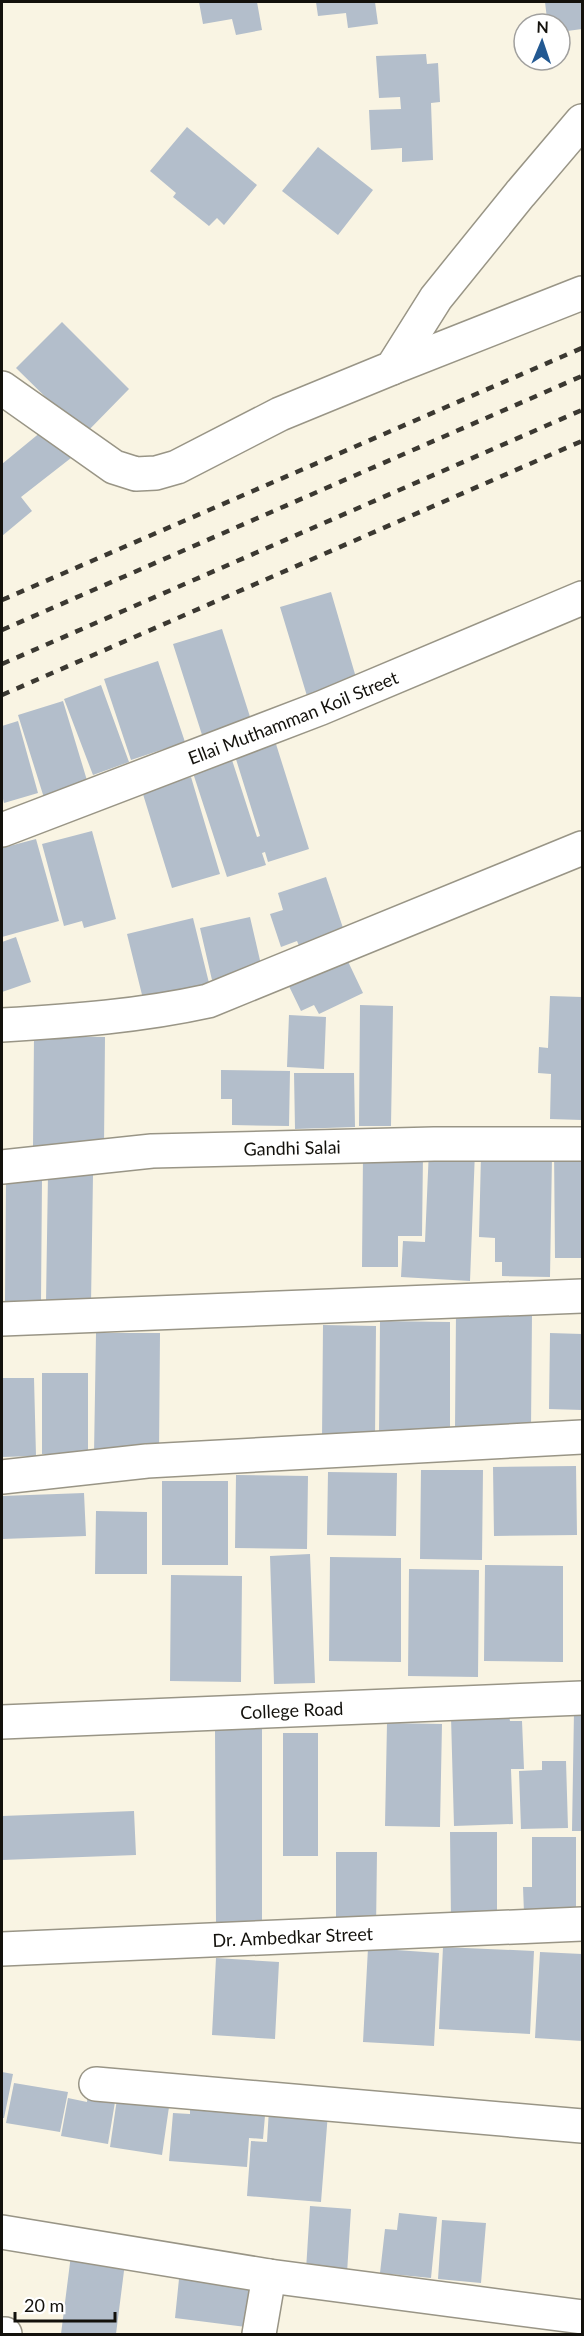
<svg xmlns="http://www.w3.org/2000/svg" width="584" height="2336" viewBox="0 0 584 2336" font-family="Lato,sans-serif">
<rect width="100%" height="100%" fill="#f9f4e3"/>
<path fill="#b3becb" d="M 199,2 L 257,2 L 262,30 L 236,35 L 232,19 L 203,24 Z
M 316,2 L 375,2 L 378,24 L 348,28 L 346,13 L 318,16 Z
M 545,2 L 582,2 L 582,29 L 560,32 L 560,24 L 553,24 L 552,18 L 547,19 Z
M 426,54 L 427,64 L 438,63 L 440,102 L 431,103 L 433,160 L 402,162 L 402,148 L 371,150 L 369,110 L 401,109 L 400,97 L 379,98 L 376,56 Z
M 187,127 L 257,185 L 224,225 L 217,218 L 209,226 L 173,197 L 176,193 L 150,171 Z
M 318,147 L 373,190 L 338,235 L 282,191 Z
M 62,322 L 129,389 L 84,435 L 16,368 Z
M 47,427 L 71,458 L 21,497 L 32,511 L 2,536 L 2,464 Z
M 331,592 L 357,681 L 307,696 L 280,607 Z
M 222,629 L 252,723 L 203,738 L 173,644 Z
M 158,661 L 185,742 L 131,760 L 104,679 Z
M 101,685 L 129,762 L 93,775 L 64,699 Z
M 63,701 L 89,787 L 45,801 L 18,715 Z
M 18,721 L 38,793 L 4,803 L 2,795 L 2,726 Z
M 276,744 L 309,849 L 268,862 L 265,852 L 262,853 L 266,865 L 227,877 L 193,773 L 232,760 L 257,837 L 260,836 L 235,756 Z
M 191,777 L 220,874 L 172,888 L 142,791 Z
M 92,831 L 116,919 L 84,928 L 82,921 L 64,926 L 42,844 Z
M 36,839 L 59,921 L 2,937 L 2,848 Z
M 326,877 L 345,934 L 300,948 L 297,941 L 281,947 L 270,914 L 283,910 L 278,893 Z
M 250,917 L 262,969 L 212,980 L 200,928 Z
M 193,918 L 211,991 L 145,1007 L 127,934 Z
M 16,937 L 31,982 L 2,992 L 2,942 Z
M 343,951 L 363,993 L 319,1014 L 314,1005 L 301,1011 L 285,978 Z
M 550,996 L 582,997 L 582,1120 L 550,1119 L 551,1074 L 538,1073 L 539,1047 L 548,1048 Z
M 360,1005 L 393,1006 L 391,1126 L 359,1126 Z
M 289,1015 L 326,1017 L 324,1069 L 287,1067 Z
M 34,1036 L 105,1037 L 104,1146 L 33,1146 Z
M 221,1070 L 290,1071 L 289,1126 L 232,1125 L 232,1099 L 221,1099 Z
M 294,1073 L 354,1073 L 355,1127 L 295,1129 Z
M 554,1148 L 582,1148 L 582,1258 L 555,1258 Z
M 429,1149 L 475,1151 L 470,1281 L 401,1277 L 403,1241 L 425,1242 Z
M 363,1154 L 423,1154 L 422,1236 L 398,1236 L 398,1267 L 362,1267 Z
M 481,1155 L 552,1156 L 550,1277 L 502,1276 L 502,1262 L 495,1262 L 495,1238 L 479,1237 Z
M 48,1174 L 93,1175 L 91,1304 L 46,1303 Z
M 6,1179 L 42,1180 L 41,1302 L 5,1302 Z
M 456,1312 L 532,1313 L 531,1429 L 455,1428 Z
M 380,1321 L 450,1322 L 450,1436 L 379,1435 Z
M 323,1325 L 376,1326 L 375,1439 L 322,1439 Z
M 96,1333 L 160,1333 L 159,1454 L 94,1454 Z
M 550,1333 L 582,1334 L 582,1410 L 549,1409 Z
M 42,1373 L 88,1373 L 88,1454 L 42,1454 Z
M 2,1378 L 34,1378 L 36,1456 L 2,1457 Z
M 576,1466 L 577,1535 L 494,1536 L 493,1467 Z
M 421,1470 L 483,1470 L 482,1560 L 420,1559 Z
M 328,1472 L 397,1473 L 396,1536 L 327,1535 Z
M 236,1475 L 308,1476 L 307,1549 L 235,1548 Z
M 162,1481 L 228,1481 L 228,1565 L 162,1565 Z
M 84,1493 L 86,1536 L 2,1539 L 2,1496 Z
M 96,1511 L 147,1512 L 147,1574 L 95,1574 Z
M 310,1554 L 315,1683 L 274,1684 L 270,1556 Z
M 330,1557 L 401,1558 L 401,1662 L 329,1661 Z
M 485,1565 L 563,1566 L 563,1662 L 484,1661 Z
M 409,1569 L 479,1570 L 478,1677 L 408,1676 Z
M 171,1575 L 242,1576 L 241,1682 L 170,1681 Z
M 574,1711 L 582,1711 L 582,1831 L 572,1831 Z
M 509,1715 L 510,1721 L 522,1721 L 524,1769 L 511,1769 L 513,1824 L 454,1826 L 451,1717 Z
M 387,1723 L 442,1724 L 440,1827 L 385,1826 Z
M 215,1729 L 262,1729 L 262,1925 L 216,1925 Z
M 283,1733 L 318,1733 L 318,1856 L 283,1856 Z
M 542,1761 L 566,1761 L 568,1828 L 521,1829 L 519,1771 L 542,1770 Z
M 134,1811 L 136,1855 L 2,1860 L 2,1816 Z
M 450,1832 L 497,1832 L 497,1919 L 451,1919 Z
M 532,1837 L 576,1837 L 576,1913 L 524,1913 L 523,1887 L 532,1887 Z
M 336,1852 L 377,1852 L 376,1930 L 336,1930 Z
M 443,1947 L 534,1951 L 530,2034 L 439,2029 Z
M 368,1948 L 439,1953 L 434,2046 L 363,2042 Z
M 540,1952 L 582,1954 L 582,2041 L 535,2038 Z
M 216,1958 L 279,1962 L 275,2039 L 212,2035 Z
M 2,2072 L 13,2074 L 4,2118 L 2,2118 Z
M 14,2083 L 68,2092 L 60,2132 L 6,2123 Z
M 88,2092 L 116,2096 L 108,2144 L 61,2136 L 68,2098 L 87,2102 Z
M 117,2099 L 169,2107 L 162,2155 L 110,2147 Z
M 266,2104 L 263,2139 L 249,2138 L 247,2167 L 169,2161 L 173,2113 L 190,2114 L 190,2108 Z
M 269,2109 L 328,2113 L 321,2202 L 247,2196 L 251,2141 L 267,2142 Z
M 310,2206 L 351,2209 L 347,2273 L 306,2270 Z
M 399,2213 L 437,2217 L 431,2278 L 380,2273 L 385,2229 L 397,2230 Z
M 442,2220 L 486,2223 L 481,2283 L 438,2279 Z
M 71,2255 L 125,2263 L 116,2334 L 61,2334 Z
M 179,2279 L 250,2288 L 246,2327 L 175,2318 Z"/>
<g fill="none" stroke-linecap="round" stroke-linejoin="round">
<defs>
<g id="minor">
<path d="M 392,368 L 582,293"/>
<path d="M 2,388 L 114,467 L 136,474 L 156,473 L 177,467 L 280,414 L 392,368 L 436,298 L 520,194 L 582,121"/>
<path id="s1" d="M 2,830 L 321,708 L 582,598"/>
<path d="M 2,1025 C 72,1021 140,1016 208,1001 L 582,848"/>
<path id="s2" d="M 2,1167 L 152,1151 L 434,1144 L 582,1144"/>
<path d="M 2,1319 L 582,1296"/>
<path d="M 2,1477 L 147,1461 L 582,1437"/>
<path id="s3" d="M 2,1722 L 582,1698"/>
<path id="s4" d="M 2,1949 L 582,1924"/>
<path d="M 96,2084 L 582,2126"/>
<path d="M 2,2232 L 269,2276 L 582,2317"/>
<path d="M 2,2334 L 5,2334"/>
<path d="M 259,2334 L 269,2276"/>
</g>
</defs>
<use href="#minor" stroke="#999586" stroke-width="36"/>
<use href="#minor" stroke="#fff" stroke-width="33"/>
<path stroke="#3b3831" stroke-width="4.5" stroke-dasharray="8 8" stroke-linecap="butt" d="M 2,600 L 582,348
M 2,630 L 582,376
M 2,664 L 582,410
M 2,695 L 582,441"/>
</g>
<g text-anchor="middle" dominant-baseline="central" stroke-width="6" stroke-linejoin="round" paint-order="stroke">
<g font-size="18" fill="#13110c" stroke="#fff">
<text stroke="none"><textPath href="#s1" startOffset="312">Ellai Muthamman Koil Street</textPath></text>
<text stroke="none"><textPath href="#s2" startOffset="291">Gandhi Salai</textPath></text>
<text stroke="none"><textPath href="#s3" startOffset="290">College Road</textPath></text>
<text stroke="none"><textPath href="#s4" startOffset="291">Dr. Ambedkar Street</textPath></text>
</g>
</g>
<rect width="584" height="2336" fill="none" stroke="#13110c" stroke-width="6"/>
<g transform="translate(542 42) rotate(2)"><circle r="28" fill="#ffffff" stroke="#a1a09e" stroke-width="1.5"/>
<path d="M0-4.5L10 22L0 15L-10 22Z" fill="#235992"/>
<text y="-9" font-size="16" font-weight="bold" text-anchor="middle" fill="#13110c">N</text>
</g>
<path d="M15 2312v9h100v-9" fill="none" stroke="#13110c" stroke-width="3"/>
<text x="24" y="2312" font-size="18" fill="#13110c" stroke="#ffffff" stroke-width="4.5" paint-order="stroke">20 m</text>
</svg>
